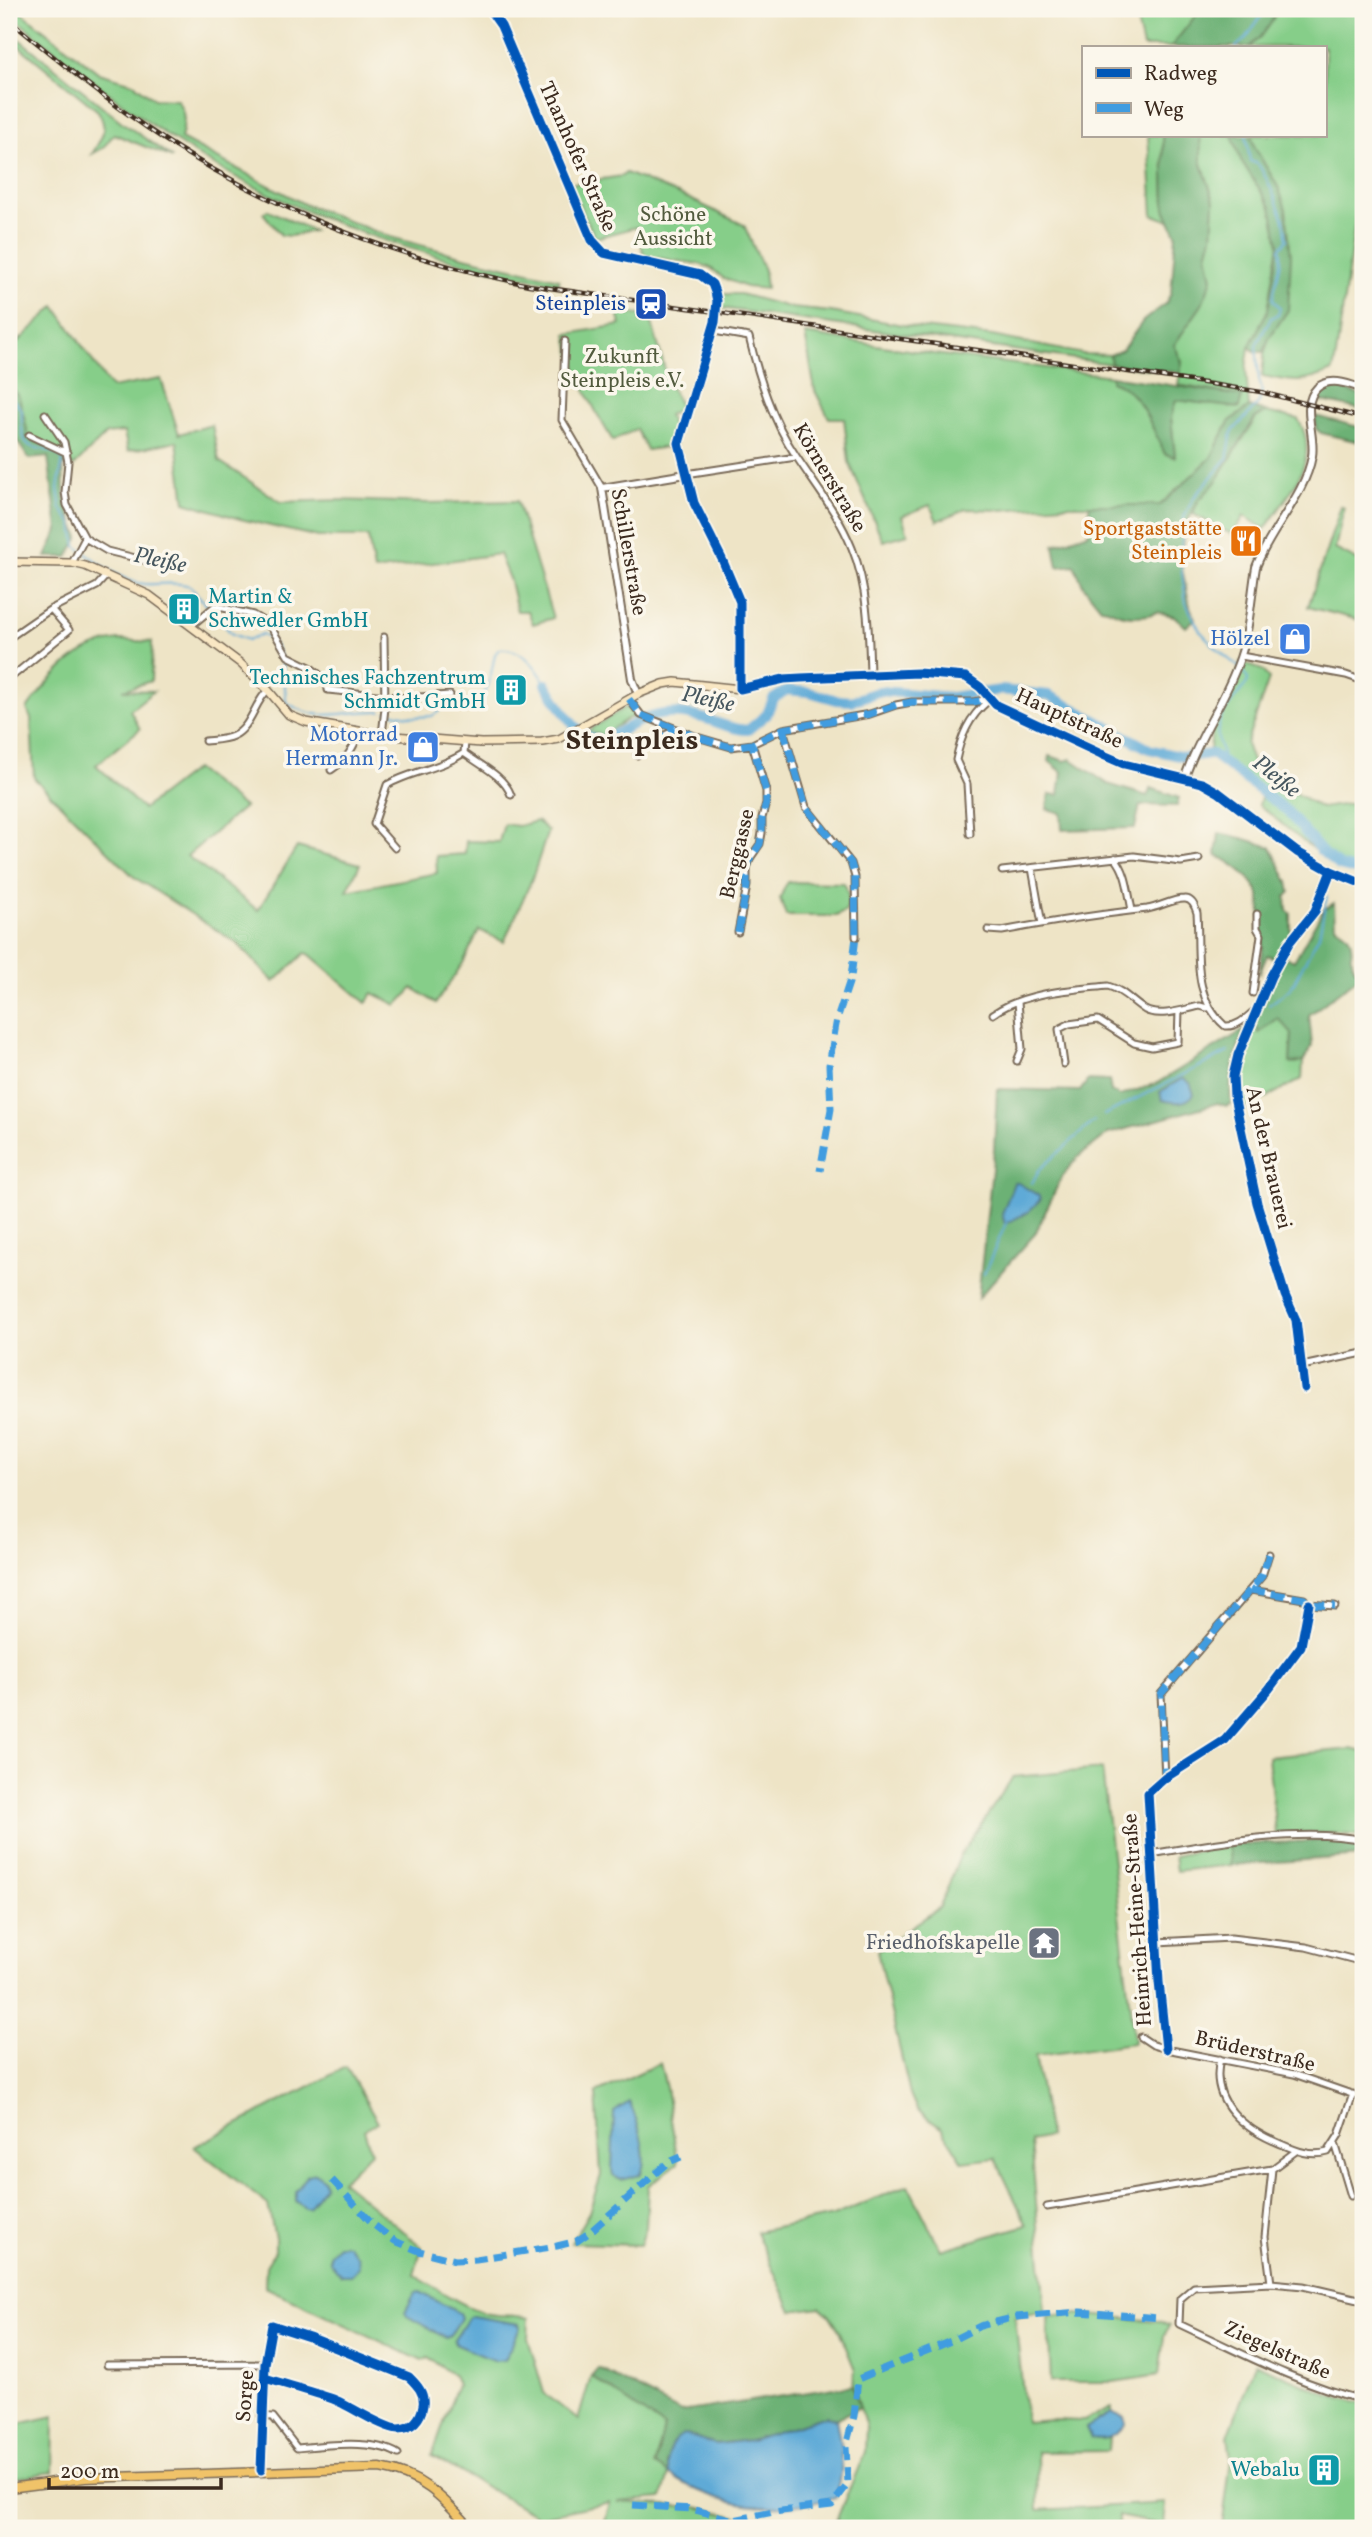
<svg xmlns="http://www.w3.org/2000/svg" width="1372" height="2537" viewBox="0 0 1372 2537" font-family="Vollkorn,serif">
<rect width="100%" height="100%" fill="#fbf7ec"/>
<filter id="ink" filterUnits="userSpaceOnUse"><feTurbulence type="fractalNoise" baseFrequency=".0143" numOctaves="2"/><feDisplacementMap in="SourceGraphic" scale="14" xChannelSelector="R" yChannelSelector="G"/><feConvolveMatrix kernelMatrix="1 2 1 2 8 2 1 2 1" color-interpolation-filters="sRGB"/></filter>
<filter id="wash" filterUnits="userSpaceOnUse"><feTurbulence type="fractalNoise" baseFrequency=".00686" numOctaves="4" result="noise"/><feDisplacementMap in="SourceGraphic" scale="28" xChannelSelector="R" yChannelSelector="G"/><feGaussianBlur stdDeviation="1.57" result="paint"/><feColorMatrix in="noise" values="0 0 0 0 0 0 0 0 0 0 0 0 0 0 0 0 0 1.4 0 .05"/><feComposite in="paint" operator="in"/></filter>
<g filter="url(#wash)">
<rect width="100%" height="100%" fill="#eee4c6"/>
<path fill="#86ce89" stroke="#607c54" stroke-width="2" d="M 9,9 L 17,9 L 99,73 L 133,83 L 154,99 L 177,100 C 187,114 184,124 181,139 L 304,204 L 390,237 L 468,258 L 559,279 L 559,284 C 438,261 321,227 214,165 C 140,122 76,67 9,14 Z
M 1134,9 L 1201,9 L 1171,47 L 1143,47 Z
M 1276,9 L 1363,9 L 1363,166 L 1336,356 L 1333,371 C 1298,385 1297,382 1262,376 L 1264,355 L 1269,338 L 1288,310 L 1286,209 L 1278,187 L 1255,148 L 1251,135 L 1325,135 L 1325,47 L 1250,47 L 1276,13 Z
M 9,31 L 123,123 L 173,158 L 114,134 L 103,148 L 92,154 C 102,137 109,130 98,111 L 9,38 Z
M 1148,135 L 1163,135 L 1165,209 L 1172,222 L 1153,215 Z
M 1200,135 L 1232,135 L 1241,160 L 1271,207 L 1279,244 L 1268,310 L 1249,348 L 1246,369 L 1249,407 L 1229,422 L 1211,458 L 1160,505 L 1063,505 L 1001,510 L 966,509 L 937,521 L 930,505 L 902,516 L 908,534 L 883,541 L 849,462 L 844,418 L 829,418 L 815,391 L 805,334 L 934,354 L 1111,376 L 1111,381 C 1141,390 1152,428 1165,454 L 1175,456 L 1171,417 L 1176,400 L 1238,408 L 1242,396 L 1178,385 L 1182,362 L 1174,345 L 1201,306 L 1212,279 L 1207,254 L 1212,236 L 1214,201 L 1201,160 Z
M 626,173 L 690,199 L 744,225 L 764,270 L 766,289 L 746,287 L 723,278 L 711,268 L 699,264 L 644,256 L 637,227 L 595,238 L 569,184 L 622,176 Z
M 268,210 L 313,231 L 291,236 L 281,235 L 263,213 Z
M 720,294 L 740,294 L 792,308 L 831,312 L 914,327 L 992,336 L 1083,354 L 1110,355 L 1111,364 L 721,308 Z
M 55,306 L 111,388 L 161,379 L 179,434 L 212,425 L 219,461 L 281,502 L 338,500 L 428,503 L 517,501 L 553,618 L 533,624 L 528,611 L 517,611 L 510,581 L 499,554 L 374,571 L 368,537 L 318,537 L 240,519 L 185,502 L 177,441 L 128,451 L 124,432 L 106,434 L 74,466 L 64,465 L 63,455 L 53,448 L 27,438 C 28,411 0,379 14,359 L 9,336 L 9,315 L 18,342 Z
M 618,312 L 650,316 L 669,384 L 682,409 L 668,415 L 676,434 L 672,437 L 675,446 L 647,450 L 636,429 L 613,441 C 593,408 573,372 567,334 L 621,325 Z
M 1266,412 L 1298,419 C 1323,459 1287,496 1265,529 L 1244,516 L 1233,535 L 1193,514 L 1198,501 L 1215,483 L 1256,418 Z
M 1341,506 L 1344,508 L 1335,549 L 1363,563 L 1363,621 L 1308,607 Z
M 119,640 L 152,642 L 151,681 L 123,690 L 154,691 L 130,710 L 140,729 L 96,765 L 143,809 L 195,769 L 244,807 L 187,856 L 258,910 L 297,847 L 360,864 L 347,891 L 437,873 L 436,856 L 465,854 L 466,841 L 499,842 L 504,824 L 518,826 L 537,821 L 548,831 L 532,879 L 504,942 L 479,930 L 463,963 L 436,1003 L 413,988 L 397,1005 L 373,993 L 366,1003 L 309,954 L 305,953 L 274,982 L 238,944 L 134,877 L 34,778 L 31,719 L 27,709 C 51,677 77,645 119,640 Z
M 1241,662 L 1262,670 L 1269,679 L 1246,744 L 1255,770 L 1321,808 L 1363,802 L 1363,878 C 1323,861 1293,833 1259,805 L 1262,794 L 1210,749 L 1213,723 L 1229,697 Z
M 626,707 L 638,716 L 629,718 L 603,735 L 587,731 Z
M 787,882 L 844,883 C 849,893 850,900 846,911 L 836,916 L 786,916 L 780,898 Z
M 1278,1018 L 1292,1033 L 1290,1062 L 1303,1062 L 1302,1079 L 1240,1111 C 1233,1072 1242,1058 1254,1022 L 1259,1033 Z
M 1351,1749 L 1363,1752 L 1363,1836 L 1329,1833 L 1276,1834 L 1268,1757 Z
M 1102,1769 L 1134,2043 L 1035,2056 L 1049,2137 L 1031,2141 L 1045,2312 L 1015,2316 L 1026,2422 L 1053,2420 L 1084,2421 L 1111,2407 L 1111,2413 L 1097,2420 L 1096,2439 L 1109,2438 L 1108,2451 L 1037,2452 L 1038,2510 L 1166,2503 L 1164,2525 L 1118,2516 L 1118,2528 L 833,2528 L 865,2452 L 866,2427 L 853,2385 L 855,2370 L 839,2330 L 830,2316 L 820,2307 L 792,2311 L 756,2232 L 833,2216 L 908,2185 L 941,2250 L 1027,2225 L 995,2158 L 963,2162 L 942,2129 L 917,2110 L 910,2094 L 877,1951 L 940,1907 L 960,1856 L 1013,1777 Z
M 1228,1845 L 1231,1865 L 1176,1871 L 1174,1856 Z
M 660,2063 L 666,2088 L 678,2163 L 648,2186 L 646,2228 L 640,2245 L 571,2243 L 589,2212 L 601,2175 L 596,2093 Z
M 346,2067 L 378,2122 L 364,2130 L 371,2152 L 342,2181 L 422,2247 L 414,2275 C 437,2289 459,2304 484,2313 C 498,2317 514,2314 529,2318 L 528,2338 L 544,2393 L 578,2420 L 591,2376 L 665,2427 L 655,2465 L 669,2474 L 662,2498 L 618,2502 L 697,2507 L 769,2525 L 805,2526 L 805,2528 L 603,2528 L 610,2502 L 539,2517 L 432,2456 L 457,2385 L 453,2375 L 428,2358 L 422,2361 L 265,2287 L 266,2266 L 275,2251 L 275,2238 L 268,2205 L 194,2147 Z
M 1075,2314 L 1159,2321 L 1169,2326 L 1164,2336 L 1159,2375 L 1113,2382 L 1051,2382 L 1048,2317 Z
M 1255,2363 L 1327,2394 L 1363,2403 L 1363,2528 L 1222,2528 L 1231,2459 L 1228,2436 Z
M 54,2416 L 53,2472 L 9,2479 L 9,2426 Z"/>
<path fill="#6cb175" stroke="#546e4a" stroke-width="2" d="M 1201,9 L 1276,9 C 1274,24 1261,37 1249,47 L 1171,47 Z
M 1163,135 L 1200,135 L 1201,161 L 1214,201 L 1212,236 L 1207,254 L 1212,279 L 1201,306 L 1174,345 L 1182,362 L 1180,373 L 1111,364 L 1110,355 L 1122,350 L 1143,321 L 1166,303 L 1171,293 L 1176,234 L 1165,209 Z
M 1232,135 L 1251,135 L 1255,148 L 1278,187 L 1286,209 L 1291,256 L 1288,310 L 1269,338 L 1264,352 L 1256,352 L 1249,347 L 1268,310 L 1279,244 L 1271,207 L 1241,160 Z
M 1111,376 L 1242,396 L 1239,408 L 1176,400 L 1171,417 L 1175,457 L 1165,454 C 1152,428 1141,390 1111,381 Z
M 9,383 L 19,397 L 27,429 L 27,438 L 53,448 L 63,456 C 63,494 64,502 79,537 L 68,557 L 46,557 L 58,530 L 48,457 L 29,459 L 15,438 L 11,404 L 9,403 Z
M 1331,388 L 1342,389 L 1363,396 L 1363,410 L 1318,400 L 1322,393 Z
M 1249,407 L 1266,412 L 1255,418 L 1215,483 L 1198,501 L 1184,530 L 1182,569 L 1190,607 L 1195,619 L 1186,627 L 1174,616 L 1157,612 C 1148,617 1127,617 1117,613 C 1110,610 1109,608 1101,608 L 1084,587 L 1074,565 L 1058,567 L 1054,545 L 1089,533 L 1089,505 L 1160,505 L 1211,458 L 1229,422 Z
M 1315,416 L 1363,428 L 1363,443 L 1321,433 L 1316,429 Z
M 1050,756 L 1065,761 L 1071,759 L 1108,784 L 1147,796 L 1151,788 L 1179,798 L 1177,806 L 1140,805 L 1135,828 L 1062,830 L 1061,813 L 1047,809 L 1049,794 L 1059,795 L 1062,772 L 1049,761 Z
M 1219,833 L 1242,838 L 1271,847 L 1288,882 L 1290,893 L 1286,897 L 1287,910 L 1291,914 L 1291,934 L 1275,958 L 1267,955 L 1259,975 L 1263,948 L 1260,897 C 1255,879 1233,863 1216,855 Z
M 1334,903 L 1335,926 C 1354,935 1351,942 1352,960 C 1352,966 1357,971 1360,976 L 1309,1015 L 1312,1045 L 1303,1062 L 1290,1063 L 1292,1034 L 1278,1018 L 1259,1033 L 1254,1022 L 1284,956 L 1294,961 L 1323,910 Z
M 1244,1030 C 1235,1056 1228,1077 1231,1104 L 1226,1106 L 1218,1103 L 1108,1134 L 1078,1157 L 1062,1176 L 1035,1234 L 978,1298 L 994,1150 L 997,1089 L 1080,1091 L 1088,1080 L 1109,1081 L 1111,1091 L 1120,1096 L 1157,1083 Z
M 1333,1840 L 1363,1843 L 1363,1856 L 1231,1865 L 1228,1845 Z
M 598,2368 L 681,2412 L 853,2385 L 860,2407 L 836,2419 L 826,2416 L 751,2440 L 716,2444 L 683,2434 L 667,2462 L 669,2474 L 655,2465 L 664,2427 L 591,2376 Z"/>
<path fill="#5eaad7" stroke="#4c6a7a" stroke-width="2" d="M 1183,1078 L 1190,1083 L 1194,1094 C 1186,1105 1174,1103 1162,1100 L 1160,1092 Z
M 1014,1183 L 1018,1183 L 1039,1196 L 1040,1200 L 1028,1212 L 1005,1224 L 1002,1214 Z
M 629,2102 C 637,2118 650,2159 640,2175 L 621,2180 L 613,2176 L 612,2170 L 614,2112 Z
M 316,2173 L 324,2180 L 325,2185 L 309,2208 L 305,2208 L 295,2201 L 295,2192 L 308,2175 Z
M 338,2245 L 348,2245 L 358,2258 L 359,2267 L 351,2275 L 341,2275 L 330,2262 L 330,2253 Z
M 420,2292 L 459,2313 L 461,2318 L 450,2336 L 446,2338 L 407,2316 L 405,2312 L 415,2293 Z
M 472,2316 L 519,2324 L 520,2328 L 504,2360 L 495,2361 L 455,2344 L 454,2340 L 469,2317 Z
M 1111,2413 L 1124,2417 L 1126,2423 C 1117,2436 1106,2441 1091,2438 L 1086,2428 Z
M 826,2416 L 836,2419 C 841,2445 846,2472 835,2497 C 779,2515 718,2507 669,2474 C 666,2456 668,2443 683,2434 L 716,2444 L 751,2440 Z"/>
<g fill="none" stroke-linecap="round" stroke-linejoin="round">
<path stroke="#5eaad7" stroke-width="2" d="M 1236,47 L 1247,37 L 1266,9
M 9,395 L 22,410 C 18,465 43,438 63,459 L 58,488 L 61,509 L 73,524 L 76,546 C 95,560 121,582 145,584 C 160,585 175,581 190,586 L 232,634 L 248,640 L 262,634 C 286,647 284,678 286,702 C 321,725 343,710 381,711
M 387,712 L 415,717 L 432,716 L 445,707 L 477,699 L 484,694 L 489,684 L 495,654 L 499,649 C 521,646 537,667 546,684
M 1222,761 C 1224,751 1219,747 1218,738 C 1214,716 1235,700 1247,683 L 1248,679 L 1241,669 L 1219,651 L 1200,631 L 1186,603 L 1180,559 L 1184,517 L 1194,497 L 1227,459 L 1232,432 L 1259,403 L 1262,389 L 1259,380 L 1256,345 L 1271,318 L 1278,315 L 1280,308 L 1273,300 C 1274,283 1284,263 1280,248 L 1287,240 C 1285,233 1286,225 1283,217 C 1275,199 1269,180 1258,164 L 1250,161 L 1246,135
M 1269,1005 L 1291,988 L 1319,935 L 1327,896
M 1104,1115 L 1228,1052
M 1032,1183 L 1039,1170 L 1094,1121
M 984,1274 L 1006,1223"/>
<path stroke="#5eaad7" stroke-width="10" d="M 546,684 C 560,705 575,739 603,741 C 642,719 661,705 706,719 C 720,723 733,730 748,730 L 767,714 L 773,699 L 787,690 L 809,692 L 837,700 L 852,701 L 880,691 L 951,697 L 1001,690 L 1049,695 L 1149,749 L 1183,757 L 1212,754 L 1287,811 L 1321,851 L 1339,866 L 1363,872"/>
</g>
</g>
<g filter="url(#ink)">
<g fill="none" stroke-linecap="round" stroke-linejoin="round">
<defs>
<path id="minor" d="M 714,331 L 749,337 C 759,378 772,420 796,456 C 816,487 838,513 852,548 C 868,587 869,633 870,675
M 565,341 L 562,420 L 602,488
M 45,414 L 64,442 L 68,462 L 65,492 L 67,505 L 85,538 L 72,563
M 29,435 L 67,453
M 686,474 L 796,457
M 85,538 L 107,551 L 168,566
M 191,626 L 215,606 L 253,615 L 263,621 L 272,629 L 288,656 L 310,667 L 327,681 L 328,690 L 405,698 L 450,695
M 9,638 L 51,609 L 97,586 L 105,577
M 1241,656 L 1346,675 L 1363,681
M 9,679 L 69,630 L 51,609
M 629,699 L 641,715 L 651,719 L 697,737 L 731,747 L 752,744 L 783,729 L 870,714 L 896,705 L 912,702 L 973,702 L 990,699
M 783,729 L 806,807 L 851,863 L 855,877 L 856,937
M 382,735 L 385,708 L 384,637
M 205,741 C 214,740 225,740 233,736 C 251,728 254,703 268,690
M 464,753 C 480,765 504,776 511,795
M 637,755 L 644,746 L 671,732 L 673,728
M 331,770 C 345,761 355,747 359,731
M 970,834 L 967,784 L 956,760 C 961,736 969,717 988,701
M 395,848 L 374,824 L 387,785 C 411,771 440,769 464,753 L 465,742
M 1115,858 C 1127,872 1128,892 1132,910
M 1032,868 L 1042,924
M 1002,871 L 1134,856 L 1181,862 L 1199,859
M 988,930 L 1002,931 C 1050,922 1099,914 1147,909 C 1160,907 1172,899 1184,899 C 1192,898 1195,906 1197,913 C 1200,953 1191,996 1225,1026 C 1238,1027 1247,1017 1256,1009
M 738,932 L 747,886 L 747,868 L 751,857 L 760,844 L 762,833 L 762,818 L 766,803 L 766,791 L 752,744
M 1253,993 L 1261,935 L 1257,928 L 1257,914
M 993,1014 C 1024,992 1070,990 1108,986 C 1123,990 1132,1002 1145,1010 C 1160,1018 1185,1009 1200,1006 L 1207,1008
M 1017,1061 L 1022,1049 L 1018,1002
M 1064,1064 L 1059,1029 L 1069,1024 L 1098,1020 L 1134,1043 L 1152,1047 L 1178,1042 L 1179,1011
M 1302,1366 L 1363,1353
M 1304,1388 L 1296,1320 L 1285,1295 L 1257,1203 L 1234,1096 L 1233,1076 L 1238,1055 L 1271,976 L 1289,943 L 1315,911 L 1331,871
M 1251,1590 L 1304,1599 L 1309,1604 L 1335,1606
M 1165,1778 L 1161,1694 L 1262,1576 L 1269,1554
M 1151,1854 C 1213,1843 1302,1827 1363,1840
M 1157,1942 L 1231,1938 L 1306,1947 L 1359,1961
M 1141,2037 L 1153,2045 L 1166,2049 L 1294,2074 L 1363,2098
M 1166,2049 L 1159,1982 L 1148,1793 L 1165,1778 L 1225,1740 L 1269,1689 L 1301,1646 L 1309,1604
M 1220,2059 C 1209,2102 1245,2130 1281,2144 C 1297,2151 1311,2157 1328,2152 L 1339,2135 L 1353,2094
M 1335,2143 L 1351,2196
M 1047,2207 L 1272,2169
M 1271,2283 L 1265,2237 L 1272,2169 L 1296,2151
M 1363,2300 L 1303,2286 L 1271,2283 L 1194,2287 L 1180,2299 L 1179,2324 C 1239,2352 1299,2384 1363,2400
M 107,2365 L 265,2364
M 261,2416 L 273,2417 L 297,2448 C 325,2445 374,2439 398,2454
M 261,2470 L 265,2364 L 272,2325 L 309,2337 L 409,2377 C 417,2385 425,2393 423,2405 C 421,2419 412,2429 398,2429 C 384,2429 349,2405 333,2399 C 311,2391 287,2385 265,2378"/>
<path id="tertiary" d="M 489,9 L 501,26 L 592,240 L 604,253 L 700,275 L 712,284 L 715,292 L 717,301 L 715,322 L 679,443 L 694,503 L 722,559 L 740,602 L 740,689
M 638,694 L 632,679 L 602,488 L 686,474
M 1185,777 C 1199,735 1226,700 1240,658 C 1250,629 1251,596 1256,567 C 1270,529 1305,496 1312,456 C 1316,435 1300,405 1317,388 C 1330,376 1349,384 1363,389"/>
<path id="secondary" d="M 9,562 L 72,563 L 85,566 L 149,595 L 240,663 L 268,690 L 289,715 L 306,722 L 382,735 L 481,743 L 542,742 L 559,739 L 638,694 L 663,684 L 675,682 L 740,689 L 784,679 L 801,678 L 918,673 L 966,677 L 980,687 L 996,705 L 1101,754 L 1124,764 L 1202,783 L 1218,792 L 1297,852 L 1331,871 L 1363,884"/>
<path id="primary" d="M 9,2488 L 85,2478 L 380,2468 C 423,2475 443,2498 471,2528"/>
</defs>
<use href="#minor" stroke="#7a6b59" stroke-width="9"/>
<use href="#tertiary" stroke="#7a6b59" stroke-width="10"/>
<use href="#secondary" stroke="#7a6b59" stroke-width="10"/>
<use href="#primary" stroke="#7a6b59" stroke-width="11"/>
<use href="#minor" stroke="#fff" stroke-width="5"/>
<use href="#tertiary" stroke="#fff" stroke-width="6"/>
<use href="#secondary" stroke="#f9e7c3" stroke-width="7"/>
<use href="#primary" stroke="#f0c369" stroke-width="8"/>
<defs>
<path id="rail" d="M 9,20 C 60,62 110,104 165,140 C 277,213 399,259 529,285 L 1211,384 L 1261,392 L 1363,418"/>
</defs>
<use href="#rail" stroke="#3b2a1e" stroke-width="4.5"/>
<use href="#rail" stroke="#fbf7ec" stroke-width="2" stroke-dasharray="5" stroke-linecap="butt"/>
<path stroke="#3f9ce0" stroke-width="7" stroke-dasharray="14 7" stroke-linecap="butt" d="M 629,699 L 641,715 L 651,719 L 697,737 L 731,747 L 752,744 L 783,729 L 870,714 L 896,705 L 912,702 L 973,702 L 990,699
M 783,729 L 806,807 L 851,863 L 855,877 L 856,937 L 851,977 L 837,1019 L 829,1065 L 831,1109 L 820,1171
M 637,755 L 644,746 L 671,732 L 673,728
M 738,932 L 747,886 L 747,868 L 751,857 L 760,844 L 762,833 L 762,818 L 766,803 L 766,791 L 752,744
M 1251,1590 L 1304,1599 L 1309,1604 L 1335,1606
M 1168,1776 L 1165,1778 L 1161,1694 L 1262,1576 L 1269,1554
M 332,2180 L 374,2225 L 395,2241 L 419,2251 L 455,2260 L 476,2259 L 557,2246 L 577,2241 L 590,2232 L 667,2163 L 681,2157
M 633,2505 L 691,2509 L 734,2520 L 773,2512 L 832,2505 L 848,2484 L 846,2446 L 854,2416 L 858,2379 L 951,2341 L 980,2326 L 1016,2317 L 1080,2312 L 1160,2318"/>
<defs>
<path id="cycleway" d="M 489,9 L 501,26 L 592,240 L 604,253 L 700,275 L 712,284 L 715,292 L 717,301 L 715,322 L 679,443 L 694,503 L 722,559 L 740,602 L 740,689 L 784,679 L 801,678 L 918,673 L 966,677 L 980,687 L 996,705 L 1101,754 L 1124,764 L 1202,783 L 1218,792 L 1297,852 L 1331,871 L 1363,884
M 1304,1388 L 1296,1320 L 1285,1295 L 1257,1203 L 1234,1096 L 1233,1076 L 1238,1055 L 1271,976 L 1289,943 L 1315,911 L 1331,871
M 1166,2049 L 1159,1982 L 1148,1793 L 1165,1778 L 1225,1740 L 1269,1689 L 1301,1646 L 1309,1604
M 261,2470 L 265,2364 L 272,2325 L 309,2337 L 409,2377 C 417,2385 425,2393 423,2405 C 421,2419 412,2429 398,2429 C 384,2429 349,2405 333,2399 C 311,2391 287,2385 265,2378"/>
</defs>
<use href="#cycleway" stroke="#fbf7ec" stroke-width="13"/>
<use href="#cycleway" stroke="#0057b8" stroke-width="9"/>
</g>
</g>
<defs>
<symbol id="station-square" viewBox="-11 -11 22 22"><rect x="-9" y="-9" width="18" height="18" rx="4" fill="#1a4fb4" stroke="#fbf7ec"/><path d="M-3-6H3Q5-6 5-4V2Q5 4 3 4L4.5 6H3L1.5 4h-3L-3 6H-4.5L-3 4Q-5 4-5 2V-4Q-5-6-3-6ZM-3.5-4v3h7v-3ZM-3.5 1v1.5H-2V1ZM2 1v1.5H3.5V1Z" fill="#fff"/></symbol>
<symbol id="restaurant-square" viewBox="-11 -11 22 22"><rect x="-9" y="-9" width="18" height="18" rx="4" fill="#e8710a" stroke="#fbf7ec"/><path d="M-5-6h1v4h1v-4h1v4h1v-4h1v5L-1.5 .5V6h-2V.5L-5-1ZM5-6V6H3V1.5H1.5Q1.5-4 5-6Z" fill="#fff"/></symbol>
<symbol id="building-square" viewBox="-11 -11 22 22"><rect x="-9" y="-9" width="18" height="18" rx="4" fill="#0f9aa8" stroke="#fbf7ec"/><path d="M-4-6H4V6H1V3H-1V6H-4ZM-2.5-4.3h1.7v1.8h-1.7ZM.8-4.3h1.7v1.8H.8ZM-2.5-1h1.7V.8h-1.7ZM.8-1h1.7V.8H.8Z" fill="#fff"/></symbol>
<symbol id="shop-square" viewBox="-11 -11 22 22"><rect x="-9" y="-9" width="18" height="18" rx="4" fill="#3f7fe0" stroke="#fbf7ec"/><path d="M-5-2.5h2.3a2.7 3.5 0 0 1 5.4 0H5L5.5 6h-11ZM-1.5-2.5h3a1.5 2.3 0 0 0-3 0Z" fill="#fff"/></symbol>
<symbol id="temple-square" viewBox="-11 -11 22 22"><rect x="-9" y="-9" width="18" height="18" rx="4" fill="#6b7280" stroke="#fbf7ec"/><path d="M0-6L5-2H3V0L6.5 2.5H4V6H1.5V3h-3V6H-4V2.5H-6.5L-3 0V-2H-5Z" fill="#fff"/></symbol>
</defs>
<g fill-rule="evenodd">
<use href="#station-square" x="632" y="285" width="38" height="38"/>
<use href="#restaurant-square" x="1227" y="522" width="38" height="38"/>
<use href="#building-square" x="165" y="590" width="38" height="38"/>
<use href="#shop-square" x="1276" y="620" width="38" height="38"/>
<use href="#building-square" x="492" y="671" width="38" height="38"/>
<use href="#shop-square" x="404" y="728" width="38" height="38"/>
<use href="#temple-square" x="1025" y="1924" width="38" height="38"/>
<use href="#building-square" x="1305" y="2451" width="38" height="38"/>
</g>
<g text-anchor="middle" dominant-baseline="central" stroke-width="7" stroke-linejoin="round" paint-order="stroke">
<g font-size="21" fill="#3b2a1e" stroke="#fbf7ec">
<text transform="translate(577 157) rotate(66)">Thanhofer Straße</text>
<text transform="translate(829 478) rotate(59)">Körnerstraße</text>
<text transform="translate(628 552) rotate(80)">Schillerstraße</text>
<text transform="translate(1069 719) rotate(25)">Hauptstraße</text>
<text transform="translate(738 854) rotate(-77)">Berggasse</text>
<text transform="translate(1268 1158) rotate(77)">An der Brauerei</text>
<text transform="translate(1138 1920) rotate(-94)">Heinrich-Heine-Straße</text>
<text transform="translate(1255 2052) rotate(13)">Brüderstraße</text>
<text transform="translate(1277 2351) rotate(24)">Ziegelstraße</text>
<text transform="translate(246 2396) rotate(-86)">Sorge</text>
</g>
<g font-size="21" fill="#525b3e" stroke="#fbf7ec">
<text x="673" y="215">Schöne<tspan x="673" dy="24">Aussicht</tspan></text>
<text x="622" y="357">Zukunft<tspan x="622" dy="24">Steinpleis e.V.</tspan></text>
</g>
<g font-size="21" fill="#164399" stroke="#fbf7ec" text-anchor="end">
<text x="626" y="304">Steinpleis</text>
</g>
<g font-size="21" fill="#c56008" stroke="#fbf7ec" text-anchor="end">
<text x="1222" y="529">Sportgaststätte<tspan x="1222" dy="24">Steinpleis</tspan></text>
</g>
<g font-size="21" fill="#0d838f" stroke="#fbf7ec" text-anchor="end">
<text x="208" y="597" text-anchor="start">Martin &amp;<tspan x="208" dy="24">Schwedler GmbH</tspan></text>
<text x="486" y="678">Technisches Fachzentrum<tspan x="486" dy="24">Schmidt GmbH</tspan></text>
<text x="1300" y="2470">Webalu</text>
</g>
<g font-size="21" fill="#366cbe" stroke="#fbf7ec" text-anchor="end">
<text x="1270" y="639">Hölzel</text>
<text x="398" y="735">Motorrad<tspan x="398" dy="24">Hermann Jr.</tspan></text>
</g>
<g font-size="21" fill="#5b616d" stroke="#fbf7ec" text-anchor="end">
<text x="1020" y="1943">Friedhofskapelle</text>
</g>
<g font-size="23" font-style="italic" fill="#47575f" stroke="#fbf7ec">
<text transform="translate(160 561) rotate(12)">Pleiße</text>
<text transform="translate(708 700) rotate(12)">Pleiße</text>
<text transform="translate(1276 777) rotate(39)">Pleiße</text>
</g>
<g font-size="28" font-weight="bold" fill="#3b2a1e" stroke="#fbf7ec">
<text x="632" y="741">Steinpleis</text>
</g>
</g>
<rect width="1372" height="2537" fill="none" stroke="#fbf7ec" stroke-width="35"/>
<rect x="1082" y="46" width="245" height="91" fill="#fbf7ec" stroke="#aea59a" stroke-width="2"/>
<rect x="1096" y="68" width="35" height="10" fill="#0057b8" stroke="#aea59a" stroke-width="2"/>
<text x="1144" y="80" font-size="21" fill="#3b2a1e">Radweg</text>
<rect x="1096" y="103" width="35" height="10" fill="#3f9ce0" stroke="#aea59a" stroke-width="2"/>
<text x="1144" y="116" font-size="21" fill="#3b2a1e">Weg</text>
<path d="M49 2478v10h172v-10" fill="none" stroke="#3b2a1e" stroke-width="3.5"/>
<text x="60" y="2478" font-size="21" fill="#3b2a1e" stroke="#fbf7ec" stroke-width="5" paint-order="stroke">200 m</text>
</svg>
